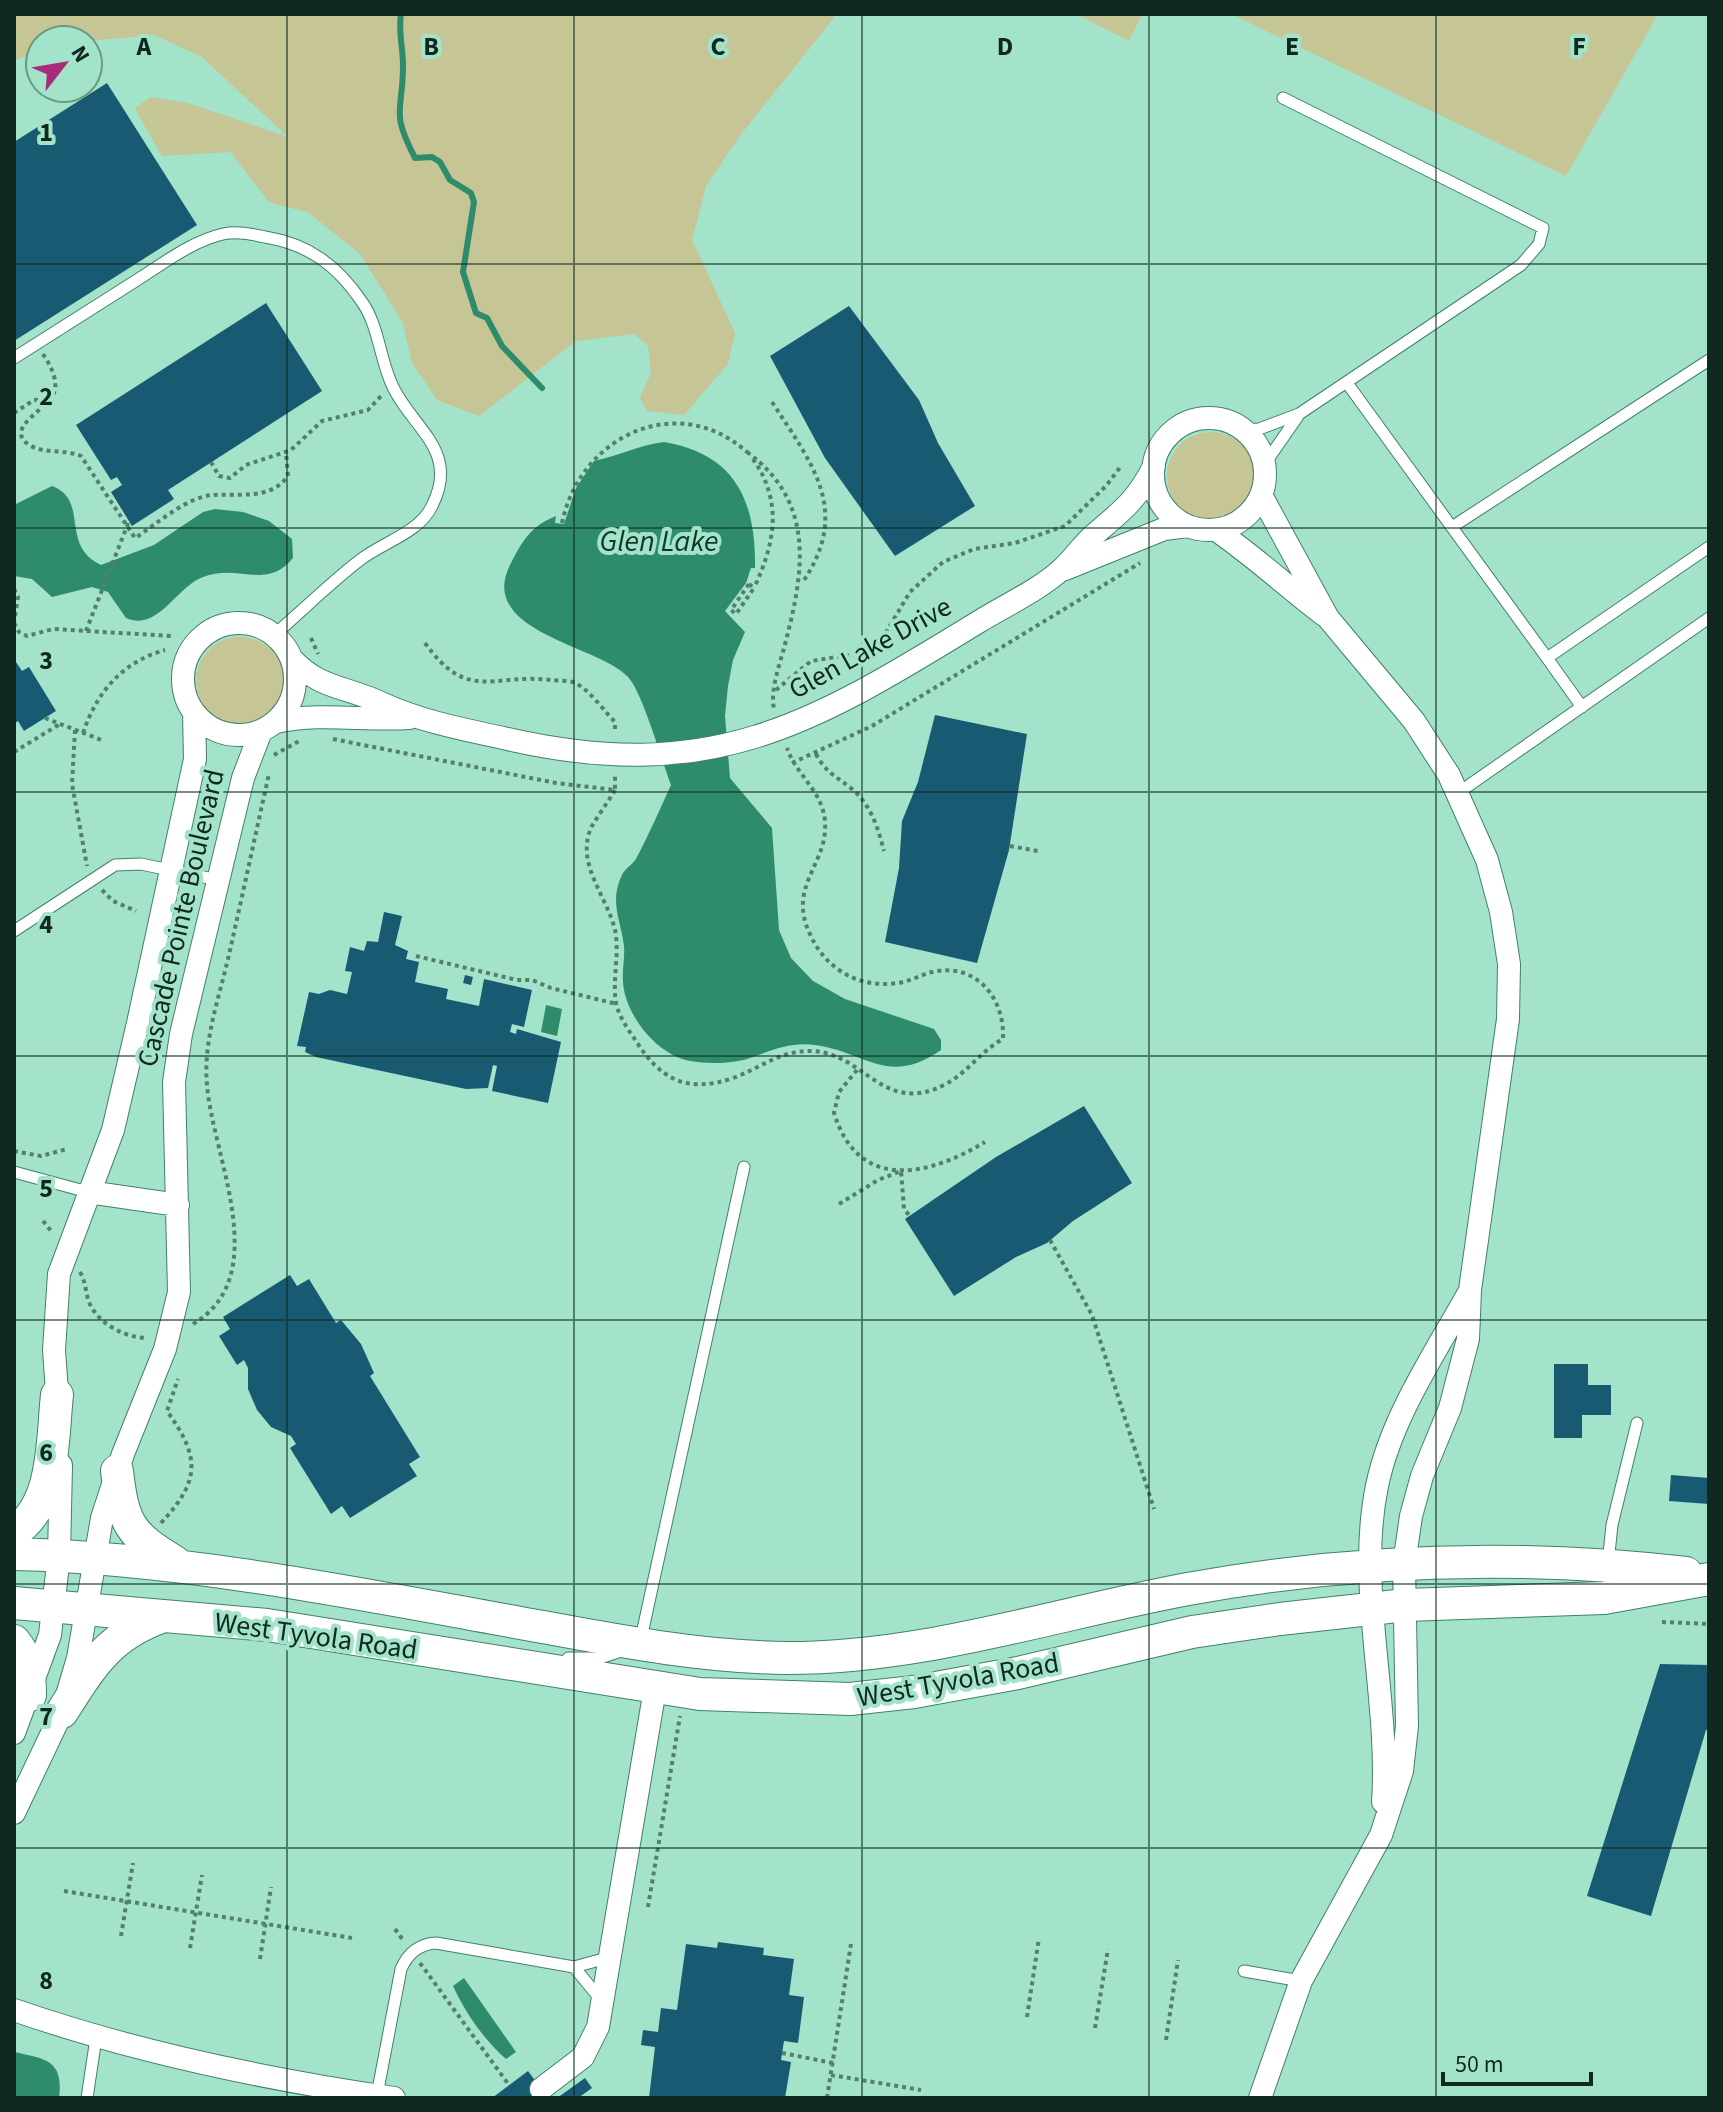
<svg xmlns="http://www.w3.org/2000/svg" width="1723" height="2112" viewBox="0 0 1723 2112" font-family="'Source Sans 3',sans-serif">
<rect width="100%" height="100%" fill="#a3e3c9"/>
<path fill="#c5c595" d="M 14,14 L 837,14 L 739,137 L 706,186 L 692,240 L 735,333 L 728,364 L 684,415 L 647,411 L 640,398 L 651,373 L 648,346 L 634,334 L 576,341 L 479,416 L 437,400 L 412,363 L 403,323 L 360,254 L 308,212 L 270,203 L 230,152 L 162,156 L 135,109 L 150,97 L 188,103 L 288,137 L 202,57 L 154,35 L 88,41 L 40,40 L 40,49 L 14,61 Z
M 1076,14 L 1142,14 L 1129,41 Z
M 1231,14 L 1658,14 L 1566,176 Z
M1167 476a44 44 0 1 1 88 0a44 44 0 1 1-88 0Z
M196 681a44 44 0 1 1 88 0a44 44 0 1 1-88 0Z"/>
<path fill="#2e8b6c" d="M 664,442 C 735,454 756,500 755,568 L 751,568 L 746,583 L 725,611 L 745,632 L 733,660 L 728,686 L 725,716 L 730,778 L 772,828 L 779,930 L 791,958 L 813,981 L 845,999 L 934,1029 L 941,1040 L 941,1050 C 888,1087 866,1052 815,1045 C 791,1042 772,1050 750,1058 C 733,1064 708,1064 690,1061 C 657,1055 625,1015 623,982 C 622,970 625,958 624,946 C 621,920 609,902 622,875 C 625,868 634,864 637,857 C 649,834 660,809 671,785 C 662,762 643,693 628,677 C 599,645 474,632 511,563 C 523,540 531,526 556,516 L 555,523 L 564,524 L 576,488 L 594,461 C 619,456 639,445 664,442 Z
M 52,486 C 90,500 59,545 101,565 L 154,545 L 203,512 L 215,509 L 243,512 L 269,521 L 292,539 L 293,558 C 266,591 238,563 203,577 C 176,587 158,632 126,618 L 108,592 L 92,587 L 52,597 L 32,579 L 14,576 L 14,505 Z
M 546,1005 L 562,1009 L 557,1036 L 541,1032 Z
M 464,1978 L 516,2052 L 506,2059 C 484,2040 465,2012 453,1986 Z
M 14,2052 C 46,2059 64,2060 59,2098 L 14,2098 Z"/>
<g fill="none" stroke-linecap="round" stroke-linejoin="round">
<path stroke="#2e8b6c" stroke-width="6" d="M 401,14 C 398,31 403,48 403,65 C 403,113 390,110 415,158 L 432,157 L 440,162 L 450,180 L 471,193 L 474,202 L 463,272 L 476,313 L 487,318 L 502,346 L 542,388"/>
</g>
<path fill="#185a72" d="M 107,83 L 197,225 L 14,341 L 14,142 Z
M 266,303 L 322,391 L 168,490 L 174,499 L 132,526 L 111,492 L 122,485 L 117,477 L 111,480 L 76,425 Z
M 849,306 L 919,400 L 938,443 L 975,506 L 895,556 L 825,458 L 770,356 Z
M 14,659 L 22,671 L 29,667 L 56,711 L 24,731 L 18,721 L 14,724 Z
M 935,715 L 1027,734 L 1009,850 L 977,963 L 885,942 L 899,868 L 902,821 L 918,782 Z
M 384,912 L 402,916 L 395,945 L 408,951 L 406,959 L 419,962 L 415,982 L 448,989 L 446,999 L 479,1006 L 484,979 L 532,990 L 524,1027 L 512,1024 L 510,1032 L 516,1034 L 517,1029 L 561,1042 L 548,1103 L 492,1091 L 497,1066 L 493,1065 L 488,1088 L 466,1089 L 316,1057 L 305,1052 L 306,1047 L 297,1046 L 309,992 L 319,994 L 330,990 L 347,994 L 352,972 L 345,971 L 350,947 L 364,951 L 367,941 L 378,942 Z
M 465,975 L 473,977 L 471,985 L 463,983 Z
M 1084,1106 L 1132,1183 L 1073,1221 L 1047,1243 L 1016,1257 L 954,1296 L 905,1219 L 996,1157 Z
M 290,1275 L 297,1286 L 309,1279 L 336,1323 L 341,1320 L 361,1344 L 374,1373 L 370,1376 L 420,1457 L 409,1464 L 417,1476 L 350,1518 L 342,1506 L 331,1514 L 290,1448 L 296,1444 L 291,1436 L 271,1427 L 257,1410 L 248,1389 L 248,1368 L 244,1360 L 237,1365 L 219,1336 L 230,1329 L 223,1317 Z
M 1554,1364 L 1588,1364 L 1588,1385 L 1611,1385 L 1611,1415 L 1582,1415 L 1582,1438 L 1554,1438 Z
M 1671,1475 L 1709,1478 L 1709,1504 L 1669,1501 Z
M 1660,1664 L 1709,1665 L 1709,1730 L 1706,1730 L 1651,1916 L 1587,1896 Z
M 718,1942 L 764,1948 L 763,1955 L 794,1959 L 789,1995 L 804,1997 L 798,2043 L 784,2041 L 781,2060 L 791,2062 L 785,2098 L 649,2098 L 655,2047 L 641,2045 L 643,2030 L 658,2032 L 661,2008 L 677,2010 L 686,1944 L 717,1948 Z
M 528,2071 L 548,2098 L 492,2098 Z
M 585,2078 L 592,2088 L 578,2098 L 557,2098 Z"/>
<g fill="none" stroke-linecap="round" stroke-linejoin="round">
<defs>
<path id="service" d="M 14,358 C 55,332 96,306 137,280 C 164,263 192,241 223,234 C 237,231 251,234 265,237 C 308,244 337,265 362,302 C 379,326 380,361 393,387 C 413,429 460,451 432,506 C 419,533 383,542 360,560 C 330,583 302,611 273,636
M 1347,383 L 1547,658 L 1709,547
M 1244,430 L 1259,429 L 1299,414 L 1521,265 L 1539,244 L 1543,228 L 1283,98
M 1264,465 L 1298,416
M 1452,527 L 1709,360
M 1547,658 L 1582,707
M 1458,793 L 1709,618
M 14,931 L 115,865 L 141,864 L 218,880
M 14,1172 L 88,1192
M 1608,1563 L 1612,1525 L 1637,1423
M 640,1643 L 744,1167
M 568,1658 L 600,1658 L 621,1651
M 574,1967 L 601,2000
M 1244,1971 L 1301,1981
M 377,2095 L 401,1969 C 408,1953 419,1944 436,1943 L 574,1967 L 607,1958
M 87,2098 L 96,2038"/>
<path id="minor" d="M1153 474a56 56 0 1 1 112 0a56 56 0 1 1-112 0Z
M 1216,530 C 1254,556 1287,587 1324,615
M 1065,569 L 1164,529 L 1188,526
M183 679a56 56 0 1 1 112 0a56 56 0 1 1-112 0Z
M 291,658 C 319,689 345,686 381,703 C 420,721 461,729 503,738 C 710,786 809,726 980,621 C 1006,605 1039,590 1062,569 C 1074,558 1083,544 1095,534 C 1123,510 1137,500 1154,466
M 276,722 C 320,712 364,721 409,718
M 88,1192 L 178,1205
M 58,1407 L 54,1350 L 59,1274 L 113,1130 L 138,1023 L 195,759 L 194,713
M 14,1733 L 50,1635 L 59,1555 L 61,1465
M 1383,1802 C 1390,1698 1356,1587 1377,1486 C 1391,1418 1434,1355 1468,1294
M 14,1813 L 62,1712 L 78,1658 L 102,1518 L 123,1454 L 165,1349 L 179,1292 L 174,1082 L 181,1034 L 243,778 L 261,731
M 14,2010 C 138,2053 264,2079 394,2098
M 541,2089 L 583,2057 L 598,2027 L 655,1689
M 1260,2098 L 1301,1981 L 1381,1835 L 1402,1771 L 1407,1726 L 1404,1564 L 1411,1516 L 1422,1476 L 1450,1408 L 1468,1339 L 1470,1290 L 1508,1019 L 1509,964 L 1501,912 L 1487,860 L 1449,775 L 1414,721 L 1328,618 L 1261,495"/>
<path id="secondary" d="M 117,1471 C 123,1524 130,1535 175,1562
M 14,1532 C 56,1505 52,1439 57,1395
M 14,1554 C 174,1558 335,1589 493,1618 C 590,1635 688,1657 787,1658 C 924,1658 1054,1614 1188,1589 C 1352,1559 1520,1554 1686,1573
M 14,1603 L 267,1625 L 700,1694 L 850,1699 L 914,1692 L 1018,1673 L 1192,1632 L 1280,1619 L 1406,1605 L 1604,1598 L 1709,1579
M 14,1641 C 28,1658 30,1674 30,1695
M 62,1712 C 92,1665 109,1635 164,1616"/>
</defs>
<use href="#service" stroke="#428069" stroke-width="13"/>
<use href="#minor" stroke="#428069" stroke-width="24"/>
<use href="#secondary" stroke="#428069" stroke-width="34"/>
<path stroke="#547f6e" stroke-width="4" stroke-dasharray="4 4" stroke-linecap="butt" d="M 43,354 C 50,365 57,377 55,390 C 51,409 0,428 31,446 C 46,454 65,449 81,456 L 135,538 C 157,524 185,498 212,495 C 238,493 270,501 288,476 L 286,452
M 772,402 C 812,464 852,511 802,583
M 14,413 L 34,400 L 50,399
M 747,452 C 818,504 803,576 784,648 C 779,667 770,690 774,709
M 753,459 C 783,502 775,543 754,588
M 211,462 L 219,476 L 230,478 L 246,465 L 291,450 L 322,421 L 368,410 L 382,395
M 562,523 C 580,436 677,390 747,452
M 749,584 L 754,588 L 736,614 L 731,610 Z
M 14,589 L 18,597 L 14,622
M 14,623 L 19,632 L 27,636 L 53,629 L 171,636
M 86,631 L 129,521
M 311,638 L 318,654
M 425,643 C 468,703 492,673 551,680 C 557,681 569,680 575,683 C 589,689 604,711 615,722 L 615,732
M 776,690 L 811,661 L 856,654 L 882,639 L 910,592 L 943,562 L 974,549 L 1015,543 L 1065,526 L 1106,486 L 1121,466
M 45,718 L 104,741
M 75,730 L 72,784 L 87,866
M 83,733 C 97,692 122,662 165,650
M 333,739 L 556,783 L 615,790 L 615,773
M 14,752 L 60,724
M 816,754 C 825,772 837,777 852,789 C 871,805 878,828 884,851
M 274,755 L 301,740
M 792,763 L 872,726 L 1140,563
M 615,790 C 608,802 599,814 592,826 C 574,862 607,896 615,930 C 620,954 612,979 616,1003 C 619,1017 628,1029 636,1041 C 660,1079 687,1094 733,1078 C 761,1068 780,1050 812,1051 C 865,1053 883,1117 946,1084 C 968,1072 981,1051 1003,1039 C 1005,998 976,962 932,972 C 920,975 909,982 897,983 C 876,986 856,982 839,970 C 825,960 816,948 809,932 C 788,885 828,864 825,822 C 823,791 796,775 787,748
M 1010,846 L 1038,851
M 102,890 L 113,901 L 136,911
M 416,956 L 517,980 L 532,980 L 551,988 L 617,1004
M 857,1070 L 839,1092 L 834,1113 C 859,1193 929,1176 985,1142
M 14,1151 L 41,1156 L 67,1149
M 839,1204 L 878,1180 L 901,1171 L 904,1209 L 910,1216
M 43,1221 L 52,1232
M 1050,1240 L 1092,1315 L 1154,1509
M 80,1272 C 86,1282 85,1291 89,1302 C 98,1324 124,1337 146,1338
M 193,1324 C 274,1276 213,1158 207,1085 C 203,1043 218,1001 228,959 C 242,898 255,836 269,774
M 161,1523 C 200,1481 201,1458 167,1411 L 178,1379
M 1662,1622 L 1709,1624
M 64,1891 L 352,1938
M 648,1907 L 680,1716
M 395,1929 L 403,1940
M 121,1936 L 133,1863
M 190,1948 L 202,1875
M 260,1959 L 271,1887
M 420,1963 L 509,2085
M 1027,2017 L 1039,1938
M 1095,2028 L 1108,1949
M 1166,2040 L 1178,1960
M 782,2053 L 833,2063
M 831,2075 L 921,2090
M 827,2098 L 851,1944"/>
<use href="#service" stroke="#fff" stroke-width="11"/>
<use href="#minor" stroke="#fff" stroke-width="22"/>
<use href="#secondary" stroke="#fff" stroke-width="32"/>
</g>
<path fill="none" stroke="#0f2920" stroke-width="2" stroke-opacity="0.55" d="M 287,14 L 287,2098M 574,14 L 574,2098M 862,14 L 862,2098M 1149,14 L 1149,2098M 1436,14 L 1436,2098M 14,264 L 1709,264M 14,528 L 1709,528M 14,792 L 1709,792M 14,1056 L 1709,1056M 14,1320 L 1709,1320M 14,1584 L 1709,1584M 14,1848 L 1709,1848"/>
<g text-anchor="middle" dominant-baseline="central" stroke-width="8" stroke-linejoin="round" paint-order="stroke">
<g font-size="28" fill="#0f2920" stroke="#a3e3c9">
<text transform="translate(870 648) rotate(-29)">Glen Lake Drive</text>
<text transform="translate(181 918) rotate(-77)">Cascade Pointe Boulevard</text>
<text transform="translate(316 1636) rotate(8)">West Tyvola Road</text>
<text transform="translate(958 1680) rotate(-10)">West Tyvola Road</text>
</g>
<g font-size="30" font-style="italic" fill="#0f382a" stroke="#a3e3c9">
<text x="659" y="541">Glen Lake</text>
</g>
</g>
<g font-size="26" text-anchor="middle" font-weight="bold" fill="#0f2920" stroke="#a3e3c9" stroke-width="8" stroke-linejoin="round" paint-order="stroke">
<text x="144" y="55">A</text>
<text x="431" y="55">B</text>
<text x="718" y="55">C</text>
<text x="1005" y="55">D</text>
<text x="1292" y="55">E</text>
<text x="1579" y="55">F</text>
<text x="46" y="141">1</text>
<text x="46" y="405">2</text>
<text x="46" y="669">3</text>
<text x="46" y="933">4</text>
<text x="46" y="1197">5</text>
<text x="46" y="1461">6</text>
<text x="46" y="1725">7</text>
<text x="46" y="1989">8</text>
</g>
<rect width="1723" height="2112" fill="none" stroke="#0f2920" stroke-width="32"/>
<g transform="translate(64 64) rotate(59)"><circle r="38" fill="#a3e3c9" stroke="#689985" stroke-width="2"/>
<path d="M0-6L14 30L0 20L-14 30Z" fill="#aa2b7a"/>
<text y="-12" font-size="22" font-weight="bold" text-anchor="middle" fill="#0f2920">N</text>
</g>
<path d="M1443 2072v12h148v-12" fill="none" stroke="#0f2920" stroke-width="4"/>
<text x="1455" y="2072" font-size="24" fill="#0f2920" stroke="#a3e3c9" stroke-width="6" paint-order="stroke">50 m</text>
</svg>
